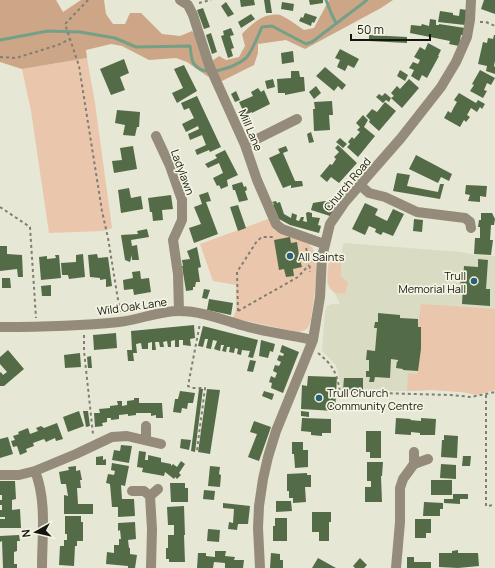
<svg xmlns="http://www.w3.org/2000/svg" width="495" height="568" viewBox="0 0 495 568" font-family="Manrope,sans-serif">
<rect width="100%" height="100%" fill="#e6e7d5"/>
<path fill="#d9dbc2" d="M 343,243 L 461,252 L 475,255 L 495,256 L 495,326 L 477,395 L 462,392 L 432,390 L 407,391 L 342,390 L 336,365 L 322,351 L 325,312 L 327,306 L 332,304 L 340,304 L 335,293 L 330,289 L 327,284 L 329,259 L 341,259 Z"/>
<path fill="#eac7ac" d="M 87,58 L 95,103 L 112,228 L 103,231 L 49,233 L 31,111 L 22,69 Z
M 270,218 C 281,225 307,238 313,249 C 321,261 313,304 311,319 C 309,328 307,331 297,332 L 233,318 L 236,310 L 236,285 L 213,281 L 200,244 C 224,235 246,228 270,218 Z
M 329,259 L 341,259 L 341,276 L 348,283 L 345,294 L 335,293 C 324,284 328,272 329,259 Z
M 421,304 L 495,309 L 495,390 L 477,395 L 462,392 L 432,390 L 407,391 L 408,373 L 417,374 L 421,348 L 421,328 L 418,327 Z"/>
<path fill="#cda688" d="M 0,0 L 56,0 L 63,12 L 81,0 L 104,0 L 106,14 L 113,24 L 125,24 L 130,13 L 141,13 L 162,34 L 180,36 L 192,31 L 197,36 L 212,61 L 219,56 L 226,60 L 239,57 L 245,46 L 242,34 C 251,24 265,12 280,15 C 286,17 298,26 304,30 L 314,28 L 329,0 L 393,0 L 381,8 L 305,49 L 286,40 L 258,44 L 258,53 L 254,65 L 222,81 L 207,76 L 187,62 L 176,58 L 149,60 L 122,46 L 111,44 L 86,50 L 87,58 L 22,69 L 0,62 Z"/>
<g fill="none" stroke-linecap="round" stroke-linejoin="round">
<path stroke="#73a086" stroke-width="3" d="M 326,0 L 331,13 L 336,23
M 0,40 L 48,31 L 80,32 L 115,38 L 136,47 L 190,46 C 191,51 191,60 194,64 C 205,79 235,67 246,58 C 252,52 258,35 262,27 L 272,26 L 306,44 L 312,42 L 367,0"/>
</g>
<path fill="#546b47" d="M 240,0 L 254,0 L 255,5 L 241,7 Z
M 264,0 L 270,0 L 272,13 L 266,13 Z
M 309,0 L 323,0 L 323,3 L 310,5 Z
M 484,0 L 495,0 L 495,14 L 481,9 Z
M 226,2 L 234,14 L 228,17 L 221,6 Z
M 282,2 L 294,4 L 293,11 L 281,9 Z
M 203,8 L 210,27 L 204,29 L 197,10 Z
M 460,9 L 467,10 L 465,25 L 438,22 L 440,11 L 453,13 L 453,15 L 459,16 Z
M 305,13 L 317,17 L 314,23 L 312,22 L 311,26 L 299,21 L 301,17 L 303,18 Z
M 251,14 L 255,19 L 241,28 L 238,22 Z
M 430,19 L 436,20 L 436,25 L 439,25 L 439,24 L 465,28 L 463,35 L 461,35 L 459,46 L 449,44 L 450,41 L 410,33 L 411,25 L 421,26 L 422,24 L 429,26 Z
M 231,28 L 234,35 L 230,36 L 234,48 L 231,49 L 233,56 L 228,58 L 221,36 L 224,35 L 223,31 Z
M 211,33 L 217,52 L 212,54 L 206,35 Z
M 369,35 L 407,37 L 407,43 L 369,41 Z
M 494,35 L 495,35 L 495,61 L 494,66 L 495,67 L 495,74 L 486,71 L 487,66 L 478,64 L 483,42 L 487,43 L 488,38 L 493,39 Z
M 428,43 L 441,50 L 438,56 L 439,56 L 427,78 L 422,75 L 419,81 L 411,76 L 414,70 L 409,68 L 413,62 L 418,64 L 420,60 L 414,57 L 420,47 L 425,50 Z
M 340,49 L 359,59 L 354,68 L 348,65 L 345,71 L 337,67 L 340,60 L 335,58 Z
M 293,51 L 294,62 L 282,64 L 281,53 Z
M 124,59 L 129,73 L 120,77 L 125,90 L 111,95 L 100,69 Z
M 184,65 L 197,91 L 177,103 L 172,93 L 183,88 L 174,69 Z
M 325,67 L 346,85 L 342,90 L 338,86 L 334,91 L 316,76 Z
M 400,70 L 408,75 L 405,81 L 397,76 Z
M 480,70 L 495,78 L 491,85 L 487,83 L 484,90 L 487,91 L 483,98 L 470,91 L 474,85 L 472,84 Z
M 291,71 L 299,71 L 300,77 L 304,77 L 305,91 L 285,95 L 285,93 L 278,93 L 277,79 L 291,78 Z
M 273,79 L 275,87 L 267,89 L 265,81 Z
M 409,79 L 419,88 L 402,108 L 391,98 L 394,96 L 391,93 L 397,86 L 400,89 Z
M 316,86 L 321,93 L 314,99 L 309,92 Z
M 258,88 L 261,92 L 264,90 L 270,104 L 252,113 L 252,112 L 245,115 L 239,102 L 253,96 L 251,92 Z
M 236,91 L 240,100 L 235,102 L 231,94 Z
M 385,93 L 391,98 L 389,102 L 386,100 L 383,103 L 376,97 L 379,94 L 382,96 Z
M 459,93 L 476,103 L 478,100 L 485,104 L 482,109 L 480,107 L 477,112 L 471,108 L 467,115 L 470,117 L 466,122 L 464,120 L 460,127 L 444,118 L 448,111 L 451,113 L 454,107 L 457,102 L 454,100 Z
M 197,96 L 221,147 L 210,152 L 209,150 L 197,155 L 195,150 L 206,145 L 202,135 L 190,140 L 188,134 L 199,129 L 198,126 L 186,132 L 182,124 L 194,118 L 189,108 L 184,110 L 181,103 Z
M 332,101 L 333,115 L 329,115 L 330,130 L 314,131 L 313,109 L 315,109 L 314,102 Z
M 385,102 L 396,111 L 379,131 L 369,122 L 370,120 L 366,116 L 372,109 L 377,112 Z
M 117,110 L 140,112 L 139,127 L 137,127 L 135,136 L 123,135 L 125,125 L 115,123 Z
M 363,115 L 368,120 L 364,127 L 375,136 L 358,157 L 347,147 L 350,144 L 348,142 L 352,137 L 354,139 L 360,132 L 357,130 L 360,127 L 356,123 Z
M 311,132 L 314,142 L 309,143 L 307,134 Z
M 340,138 L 347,144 L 343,148 L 336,142 Z
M 338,145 L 357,163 L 339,183 L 331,177 L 327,182 L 320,176 L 330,164 L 332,165 L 336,159 L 334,157 L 339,152 L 335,148 Z
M 133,146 L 137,169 L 114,173 L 112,161 L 122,160 L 120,148 Z
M 286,146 L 288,151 L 283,153 L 295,181 L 302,181 L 303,186 L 291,188 L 291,185 L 283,188 L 269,158 L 280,153 L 278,149 Z
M 225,150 L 238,175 L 227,180 L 228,186 L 221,189 L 219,185 L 217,186 L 213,178 L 223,173 L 219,163 L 208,168 L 205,164 L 217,158 L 215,155 Z
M 416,155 L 452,174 L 449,181 L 441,177 L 438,183 L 409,169 Z
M 397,173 L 410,175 L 407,186 L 438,192 L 440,184 L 444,184 L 440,199 L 393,191 Z
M 242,182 L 244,187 L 246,186 L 247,190 L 245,191 L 248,200 L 239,202 L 235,190 L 233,190 L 232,185 Z
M 466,185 L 487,186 L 486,197 L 480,196 L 480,202 L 468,201 L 470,195 L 465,194 Z
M 129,188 L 131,198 L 141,196 L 143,209 L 121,213 L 118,190 Z
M 208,192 L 211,201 L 206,202 L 218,234 L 194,243 L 189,228 L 201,224 L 194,207 L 202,204 L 199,195 Z
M 171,195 L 173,209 L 162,210 L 163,220 L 153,221 L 152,212 L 150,212 L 148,198 Z
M 276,201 L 277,203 L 280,202 L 284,214 L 291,218 L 292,213 L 297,215 L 296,220 L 299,221 L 301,217 L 304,217 L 303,221 L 307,222 L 306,213 L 308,212 L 312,213 L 312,217 L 320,218 L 318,225 L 321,226 L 319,233 L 290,225 L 279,219 L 273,205 L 274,204 L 272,202 Z
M 325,201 L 337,205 L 330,216 L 311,210 L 313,203 Z
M 365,203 L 378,209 L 375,215 L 387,221 L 393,209 L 404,214 L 393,236 L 383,232 L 381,235 L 375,232 L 376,229 L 369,226 L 365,235 L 352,229 Z
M 238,205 L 246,228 L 238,231 L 230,207 Z
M 481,213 L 492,213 L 495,219 L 494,225 L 491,225 L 490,240 L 493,240 L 491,255 L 474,254 L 475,238 L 480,238 L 480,227 L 478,227 L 479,220 L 481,220 Z
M 414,219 L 423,220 L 422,232 L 413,231 Z
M 147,229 L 149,237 L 131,240 L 132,246 L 137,245 L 139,260 L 132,260 L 132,255 L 130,262 L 125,260 L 121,235 L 138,234 L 137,231 Z
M 290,237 L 291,243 L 297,242 L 299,255 L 304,255 L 305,260 L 300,260 L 302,267 L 293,269 L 294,276 L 286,277 L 284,269 L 279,270 L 274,240 Z
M 0,246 L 7,246 L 7,254 L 22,255 L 23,277 L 18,277 L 17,269 L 0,271 Z
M 197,247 L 201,267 L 198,268 L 200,282 L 196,282 L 195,287 L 193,287 L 193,290 L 186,291 L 182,266 L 183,266 L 182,260 L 190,259 L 187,251 Z
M 83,254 L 85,277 L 69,279 L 68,275 L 62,275 L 61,263 L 76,262 L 76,255 Z
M 97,254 L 98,258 L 108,257 L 112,286 L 106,287 L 106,279 L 100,280 L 100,278 L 90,277 L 88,255 Z
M 55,255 L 59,255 L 61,278 L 41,280 L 39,257 L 47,256 L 47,259 L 56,258 Z
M 478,259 L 488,260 L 486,289 L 490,289 L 490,306 L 462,304 L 463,285 L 460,285 L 461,278 L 463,278 L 464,266 L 478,267 Z
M 140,271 L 141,279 L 149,278 L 151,292 L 134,295 L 133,289 L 124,290 L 123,280 L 133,278 L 132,272 Z
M 2,278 L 10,278 L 11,288 L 2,288 Z
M 51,285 L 51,296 L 42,296 L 41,286 Z
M 204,289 L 210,290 L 207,299 L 202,298 Z
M 209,299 L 233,303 L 231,315 L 207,310 Z
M 378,313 L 400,315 L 400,318 L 418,319 L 418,327 L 421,327 L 421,349 L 418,371 L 403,370 L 403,369 L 396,368 L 397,361 L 398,362 L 398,360 L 391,359 L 390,378 L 375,377 L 374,382 L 369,382 L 370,377 L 366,377 L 366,371 L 369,371 L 369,360 L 366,360 L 367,350 L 375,351 L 377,328 L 374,328 L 375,322 L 378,322 Z
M 194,325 L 195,338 L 190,339 L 191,346 L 183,345 L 183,340 L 179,340 L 179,347 L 175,347 L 175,340 L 171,341 L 171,347 L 168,347 L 167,341 L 163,342 L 164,347 L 160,347 L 159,342 L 155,342 L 156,350 L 152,350 L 152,342 L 148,343 L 148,349 L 142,349 L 141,343 L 136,344 L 137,353 L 133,353 L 134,361 L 128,361 L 127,350 L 132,350 L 131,331 Z
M 203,326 L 258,340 L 253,358 L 248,357 L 250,351 L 242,350 L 241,355 L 237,354 L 238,349 L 235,348 L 234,353 L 229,352 L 230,347 L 227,347 L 226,352 L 222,351 L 224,345 L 221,345 L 220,351 L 214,349 L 217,341 L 213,340 L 211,349 L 206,348 L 208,339 L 205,339 L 203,347 L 198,346 Z
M 116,333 L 117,348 L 94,350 L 93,335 Z
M 261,340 L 275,344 L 273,352 L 270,351 L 268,358 L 259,356 Z
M 282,345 L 299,352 L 283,393 L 271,388 L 272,383 L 269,382 L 271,376 L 275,378 L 277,373 L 273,371 L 275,365 L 279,366 L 281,362 L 277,360 L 279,355 L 283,356 L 284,354 L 280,352 Z
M 8,350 L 24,369 L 4,386 L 0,386 L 0,373 L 1,372 L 3,375 L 7,372 L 0,364 L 0,357 Z
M 80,353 L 81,367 L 65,368 L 64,355 Z
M 91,356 L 92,368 L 88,368 L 87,357 Z
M 250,360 L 256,361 L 253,372 L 247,371 Z
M 308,376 L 337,377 L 335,411 L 301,409 L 302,385 L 307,386 Z
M 344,378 L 363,378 L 363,390 L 343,390 Z
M 199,389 L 203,389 L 195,452 L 191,451 Z
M 207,389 L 220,390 L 210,454 L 198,452 Z
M 180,391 L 195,393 L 193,403 L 188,403 L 187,409 L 182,408 L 181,413 L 173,412 L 175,399 L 178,399 Z
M 264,391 L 274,394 L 272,400 L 262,396 Z
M 134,398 L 139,398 L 139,403 L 162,403 L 163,418 L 156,418 L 156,415 L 151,416 L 151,413 L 136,413 L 136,415 L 128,416 L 128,414 L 119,415 L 119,419 L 111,420 L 111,418 L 107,418 L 107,422 L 102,423 L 103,426 L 95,427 L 94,413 L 100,413 L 99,409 L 110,408 L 110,406 L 118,405 L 117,401 L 122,401 L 122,406 L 127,405 L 127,401 L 134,400 Z
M 79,411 L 84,426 L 68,432 L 63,417 Z
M 83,411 L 88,411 L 90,426 L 86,427 Z
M 301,411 L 309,412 L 309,417 L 301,416 Z
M 302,418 L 331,419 L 331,433 L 322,433 L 322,436 L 311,435 L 311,432 L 301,431 Z
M 396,418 L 411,419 L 410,420 L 421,421 L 421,418 L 436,419 L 435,435 L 420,435 L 420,433 L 411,432 L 411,435 L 395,434 Z
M 254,421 L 271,427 L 259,461 L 248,457 L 257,434 L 250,432 Z
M 57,423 L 63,439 L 56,441 L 55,438 L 46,442 L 44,439 L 33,443 L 34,446 L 26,449 L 27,452 L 20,455 L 17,446 L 13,447 L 11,441 L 15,440 L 13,436 L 19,434 L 18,432 L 28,428 L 30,434 L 38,431 L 36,428 L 41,426 L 44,428 Z
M 366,431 L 381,431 L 381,458 L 370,458 L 370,452 L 366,452 Z
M 444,435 L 458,436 L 457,458 L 441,457 L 442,440 L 444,440 Z
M 8,437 L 13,454 L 0,458 L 0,439 Z
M 181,439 L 191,440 L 189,450 L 180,448 Z
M 292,442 L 303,442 L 303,450 L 308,450 L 308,467 L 295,468 L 294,454 L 292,454 Z
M 121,445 L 132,446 L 129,463 L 112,460 L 114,450 L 120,451 Z
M 139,451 L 146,452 L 145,460 L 148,460 L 148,455 L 161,458 L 161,462 L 171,464 L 171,466 L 173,464 L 177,467 L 181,461 L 185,464 L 179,473 L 181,475 L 177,479 L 175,477 L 174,479 L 165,472 L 164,476 L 142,472 L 143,468 L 137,467 Z
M 103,456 L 103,460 L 106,459 L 106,465 L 96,465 L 96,457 Z
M 463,456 L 471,456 L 470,466 L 462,466 Z
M 367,462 L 383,462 L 382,476 L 381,476 L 382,502 L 365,502 L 365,487 L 371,487 L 371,481 L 367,481 Z
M 112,463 L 129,466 L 125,486 L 121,485 L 122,499 L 134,499 L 135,516 L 118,517 L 118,507 L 112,507 L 110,484 L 106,483 L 108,474 L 114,475 L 115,471 L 111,470 Z
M 441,464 L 456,465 L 456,479 L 440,478 Z
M 76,466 L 76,471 L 80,470 L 82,480 L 80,480 L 81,488 L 77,488 L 78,504 L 93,504 L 93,514 L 64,514 L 64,495 L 68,496 L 66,484 L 61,484 L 59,472 L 69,470 L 68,467 Z
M 210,466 L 220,467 L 219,474 L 221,475 L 220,487 L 208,486 Z
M 307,473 L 307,475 L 311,475 L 311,487 L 305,487 L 306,502 L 293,503 L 293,498 L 289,498 L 289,491 L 287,491 L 287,474 Z
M 431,480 L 452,480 L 452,495 L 431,495 Z
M 0,481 L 15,481 L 16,499 L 12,500 L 12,510 L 20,509 L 21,528 L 0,528 L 0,519 L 5,519 L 5,517 L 0,517 L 0,510 L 2,510 L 2,505 L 0,505 L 0,500 L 2,500 L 2,495 L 0,495 Z
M 170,483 L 185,483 L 185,488 L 188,488 L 188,502 L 171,502 Z
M 204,490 L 215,491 L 214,500 L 203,499 Z
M 453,494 L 468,494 L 468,499 L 460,499 L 460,504 L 444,503 L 444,499 L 453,499 Z
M 276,501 L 291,501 L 292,511 L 276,512 Z
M 424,502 L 443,503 L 443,509 L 440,509 L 440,516 L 423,516 Z
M 223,503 L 250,506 L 248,524 L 238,524 L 237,530 L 228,529 L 229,522 L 233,523 L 234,509 L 223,508 Z
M 184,506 L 185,535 L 184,535 L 185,562 L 169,562 L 169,559 L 166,559 L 166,548 L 168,548 L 168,535 L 174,535 L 174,525 L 168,525 L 167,507 Z
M 312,512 L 331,512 L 331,522 L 329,522 L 329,541 L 319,541 L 319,532 L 312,532 Z
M 65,516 L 81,516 L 81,522 L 83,522 L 83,541 L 77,541 L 77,546 L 75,546 L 74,566 L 59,565 L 60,546 L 64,546 L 64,540 L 67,540 L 67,534 L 65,534 Z
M 275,518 L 287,518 L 287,541 L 273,541 L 273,526 L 275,526 Z
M 415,519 L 431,519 L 431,533 L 426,533 L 426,538 L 415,538 Z
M 135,522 L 136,539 L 128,540 L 129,548 L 130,548 L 130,554 L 137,555 L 135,568 L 128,568 L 128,566 L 106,564 L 107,552 L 114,553 L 114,545 L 119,545 L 119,539 L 121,539 L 120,530 L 118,531 L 118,523 Z
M 208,529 L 220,530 L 219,542 L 207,541 Z
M 19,535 L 20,541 L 17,541 L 17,551 L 14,552 L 14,564 L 17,564 L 17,568 L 3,568 L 2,541 L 0,542 L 0,536 Z
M 458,550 L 458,553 L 478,553 L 479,566 L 458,568 L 439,567 L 439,553 L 452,553 L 452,551 Z
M 215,551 L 226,551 L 225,556 L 235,557 L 234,560 L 244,560 L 243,568 L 225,568 L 225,563 L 214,562 L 213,568 L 197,568 L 198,553 L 206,553 L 206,556 L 215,557 Z
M 271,553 L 280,554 L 280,560 L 283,560 L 283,568 L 270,568 Z
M 407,557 L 414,557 L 414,562 L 431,562 L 431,568 L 407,568 Z
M 318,558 L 336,568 L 312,568 Z
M 360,558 L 367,565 L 364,568 L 355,568 L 353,566 Z"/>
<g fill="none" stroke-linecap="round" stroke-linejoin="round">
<path stroke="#7e7f73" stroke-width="2" stroke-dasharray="3 3" stroke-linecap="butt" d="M 88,0 L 65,24 L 79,66 L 102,211 L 108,238 L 120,312
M 199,3 L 211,0
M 480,22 L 486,22 L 495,26
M 0,57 L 16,58 L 58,45 L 70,39
M 0,207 L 30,227 L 36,318
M 306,248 L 309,258 L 310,272
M 304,257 L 309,258
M 238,311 L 237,272 L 257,241 L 262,237 L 274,237
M 238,311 L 298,277 L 309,265
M 84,335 L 84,351 L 93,434
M 318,353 C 333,365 337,373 340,392 L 451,395 L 471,397 L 495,392
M 486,395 L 486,506 L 495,505
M 197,450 L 205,388 L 192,388 L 188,386 L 200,323"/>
<path stroke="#948b7a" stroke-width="10" d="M 180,0 L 188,5 L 193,15 L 209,65 L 245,145 L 257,180 L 276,224 L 282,229 L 324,244
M 156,136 L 170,166 L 182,200 L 182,220 L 173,240 L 178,274 L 179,311
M 245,145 L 297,119
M 360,185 L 369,193 L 385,197 L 417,212 L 465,218 L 470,222 L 471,228
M 0,327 C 40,327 80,326 119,322 C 139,320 158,311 179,311 C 201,311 221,319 241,325 C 265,332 289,335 313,340
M 146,440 L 146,426
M 414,464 L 414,452
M 35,471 L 76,454 L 112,437 L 127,436 L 161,444
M 0,475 L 19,475 L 35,471 C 47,501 42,536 42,568
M 132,491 L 144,491 L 150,496 L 158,489
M 150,496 L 152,529 L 151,568
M 260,568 L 258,528 L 259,506 L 263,479 L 268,457 L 276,431 L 313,340 L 320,297 L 322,257 L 330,224 L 345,202 L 401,138 L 441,87 L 456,62 L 467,37 L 470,20 L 471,0
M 396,568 L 400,522 L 400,488 L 403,479 L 414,464 L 428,459"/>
</g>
<g fill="#295f7a" stroke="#f3f4e2" stroke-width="1.5">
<circle cx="290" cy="256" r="4"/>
<circle cx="474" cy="281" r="4"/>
<circle cx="319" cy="398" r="4"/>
</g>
<g text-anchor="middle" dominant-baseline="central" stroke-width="3.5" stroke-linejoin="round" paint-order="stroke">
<g font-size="11" fill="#161610" stroke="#f3f4e2">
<text transform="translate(251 130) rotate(67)">Mill Lane</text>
<text transform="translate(183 172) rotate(70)">Ladylawn</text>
<text transform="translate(347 184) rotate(-50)">Church Road</text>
<text transform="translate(132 306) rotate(-8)">Wild Oak Lane</text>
</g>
<g font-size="11" fill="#161610" stroke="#f3f4e2" text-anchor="start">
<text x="298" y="256">All Saints</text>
<text x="466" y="275" text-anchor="end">Trull<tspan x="466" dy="13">Memorial Hall</tspan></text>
<text x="327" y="392">Trull Church<tspan x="327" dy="13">Community Centre</tspan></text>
</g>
</g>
<g transform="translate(36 532) rotate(262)" stroke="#f3f4e2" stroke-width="3" paint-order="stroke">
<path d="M0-3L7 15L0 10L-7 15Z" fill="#161610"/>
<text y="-6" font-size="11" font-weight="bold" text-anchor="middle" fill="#161610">N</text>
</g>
<path d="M351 34v6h79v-6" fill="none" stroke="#161610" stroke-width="2"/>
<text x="357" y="34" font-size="12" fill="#161610" stroke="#f3f4e2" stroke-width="3" paint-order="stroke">50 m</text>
</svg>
